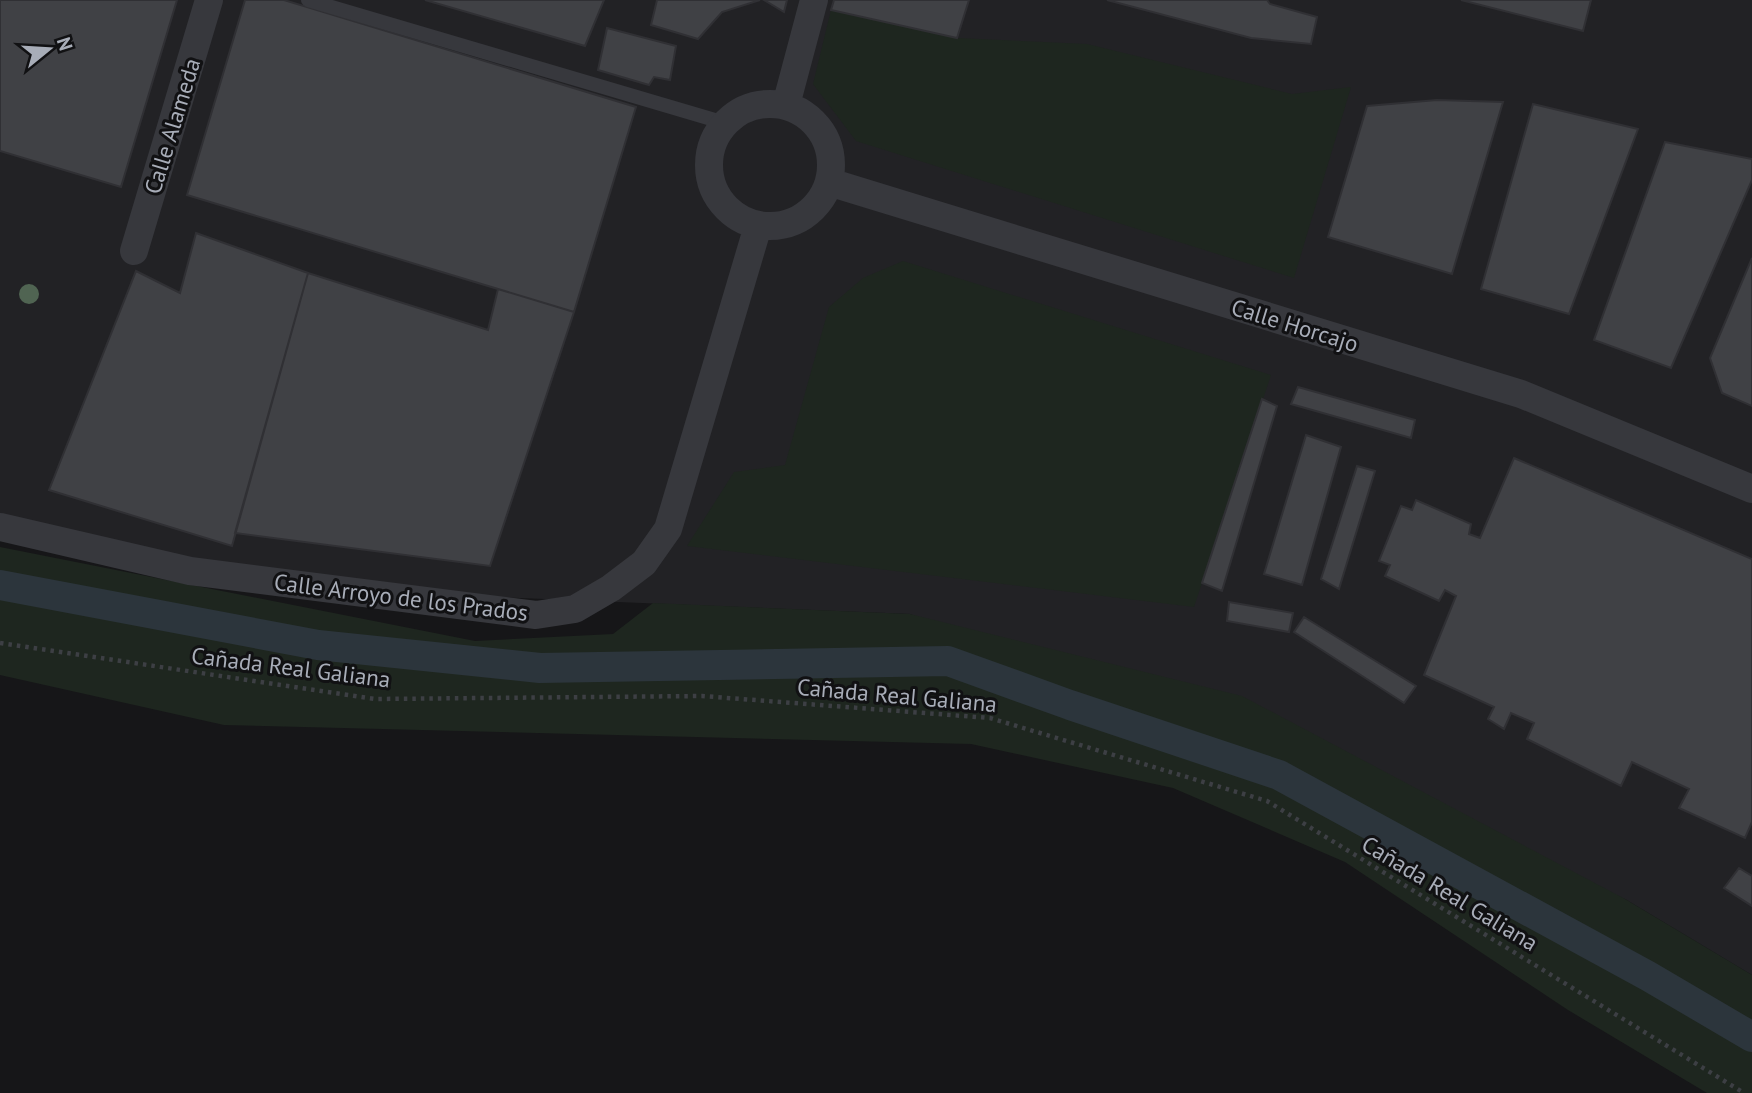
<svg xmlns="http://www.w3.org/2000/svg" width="1752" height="1093" viewBox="0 0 1752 1093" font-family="'PT Sans',sans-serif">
<rect width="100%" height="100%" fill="#161618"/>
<path fill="#222225" d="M 0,0 L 1752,0 L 1752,975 L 1625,899 L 910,614 L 399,593 L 0,532 Z"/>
<path fill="#1e261f" d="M 831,10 L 957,38 L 1087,44 L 1292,94 L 1351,87 L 1294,278 L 856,141 L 813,84 Z
M 903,261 L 1271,375 L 1194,607 L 687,546 L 734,472 L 785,465 L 829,307 L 863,278 Z
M 0,547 L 475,641 L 613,634 L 653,603 L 910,614 L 1242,696 L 1625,899 L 1752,975 L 1752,1093 L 1707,1093 L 1568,1010 L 1345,862 L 1173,788 L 971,744 L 224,725 L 0,675 Z"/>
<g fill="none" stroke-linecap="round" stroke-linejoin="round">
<path stroke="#2c353c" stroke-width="30" d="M 0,585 L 318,645 L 540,668 L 948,661 L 1070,705 L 1279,775 L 1648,976 L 1752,1037"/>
</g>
<path fill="#404145" stroke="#303034" stroke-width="2" d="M 0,0 L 177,0 L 121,187 L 0,151 Z
M 245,0 L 284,0 L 636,107 L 574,312 L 187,195 Z
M 425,0 L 604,0 L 585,46 Z
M 657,0 L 760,0 L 722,12 L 698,39 L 651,25 Z
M 764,0 L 787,0 L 784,12 Z
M 834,0 L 969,0 L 957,38 L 831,10 Z
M 1107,0 L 1267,0 L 1270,4 L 1317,17 L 1311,44 L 1251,38 Z
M 1461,0 L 1591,0 L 1583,31 Z
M 607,28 L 676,46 L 670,80 L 654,77 L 649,85 L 598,70 Z
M 1437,100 L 1503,102 L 1452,274 L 1328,237 L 1367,106 Z
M 1533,104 L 1638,129 L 1569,314 L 1481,289 Z
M 1665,142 L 1752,159 L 1752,180 L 1671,368 L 1594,340 Z
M 196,233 L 308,273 L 232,546 L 49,490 L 136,271 L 180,293 Z
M 1752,258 L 1752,406 L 1722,393 L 1710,358 Z
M 308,273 L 488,330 L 498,289 L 574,312 L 490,566 L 235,533 Z
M 1298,387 L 1415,420 L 1411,438 L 1291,404 Z
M 1262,399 L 1277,406 L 1222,591 L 1202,583 Z
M 1306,435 L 1341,447 L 1302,585 L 1264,574 Z
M 1514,458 L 1752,559 L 1752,822 L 1745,838 L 1679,808 L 1689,789 L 1632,762 L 1621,786 L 1527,739 L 1534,723 L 1511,713 L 1504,729 L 1488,719 L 1494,707 L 1424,675 L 1456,596 L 1445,590 L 1439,601 L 1385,576 L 1390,565 L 1379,561 L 1401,506 L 1412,510 L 1416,500 L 1471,524 L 1469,534 L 1480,538 Z
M 1357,466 L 1375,471 L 1339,589 L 1321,579 Z
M 1229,602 L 1293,613 L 1289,632 L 1227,621 Z
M 1304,617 L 1416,686 L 1404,703 L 1294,632 Z
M 1739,868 L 1752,876 L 1752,906 L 1724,888 Z"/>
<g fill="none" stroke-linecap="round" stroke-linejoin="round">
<path stroke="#3d3f44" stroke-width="4.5" stroke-dasharray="3.5 5" stroke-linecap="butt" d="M 0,643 L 375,699 L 702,696 L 990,718 L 1267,801 L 1744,1093"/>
<path stroke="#37383d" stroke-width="14" d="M 308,0 L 725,123"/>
<path stroke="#37383d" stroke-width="28" d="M709 165a61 61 0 1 1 122 0a61 61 0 1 1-122 0Z
M 786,105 L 814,0
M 829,182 L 1521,394 L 1752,489
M 134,251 L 209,0
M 0,527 L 190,571 L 536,615 L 575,609 L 611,588 L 644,563 L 668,529 L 758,226"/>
</g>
<circle fill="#506452" cx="29" cy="294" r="10"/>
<g text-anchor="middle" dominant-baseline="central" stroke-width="6" stroke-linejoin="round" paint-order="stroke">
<g font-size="23" fill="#a8adb8" stroke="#111113">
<text transform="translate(172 126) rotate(-73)">Calle Alameda</text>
<text transform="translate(1295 325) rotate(17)">Calle Horcajo</text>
<text transform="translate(401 597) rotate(7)">Calle Arroyo de los Prados</text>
<text transform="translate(291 667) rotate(7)">Cañada Real Galiana</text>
<text transform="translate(897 695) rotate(5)">Cañada Real Galiana</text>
<text transform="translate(1450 893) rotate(31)">Cañada Real Galiana</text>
</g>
</g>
<g transform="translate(49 49) rotate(72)" stroke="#111113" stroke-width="5" paint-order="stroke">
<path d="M0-5L12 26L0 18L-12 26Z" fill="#a8adb8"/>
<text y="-10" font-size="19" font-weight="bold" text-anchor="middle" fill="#a8adb8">N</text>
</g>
</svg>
